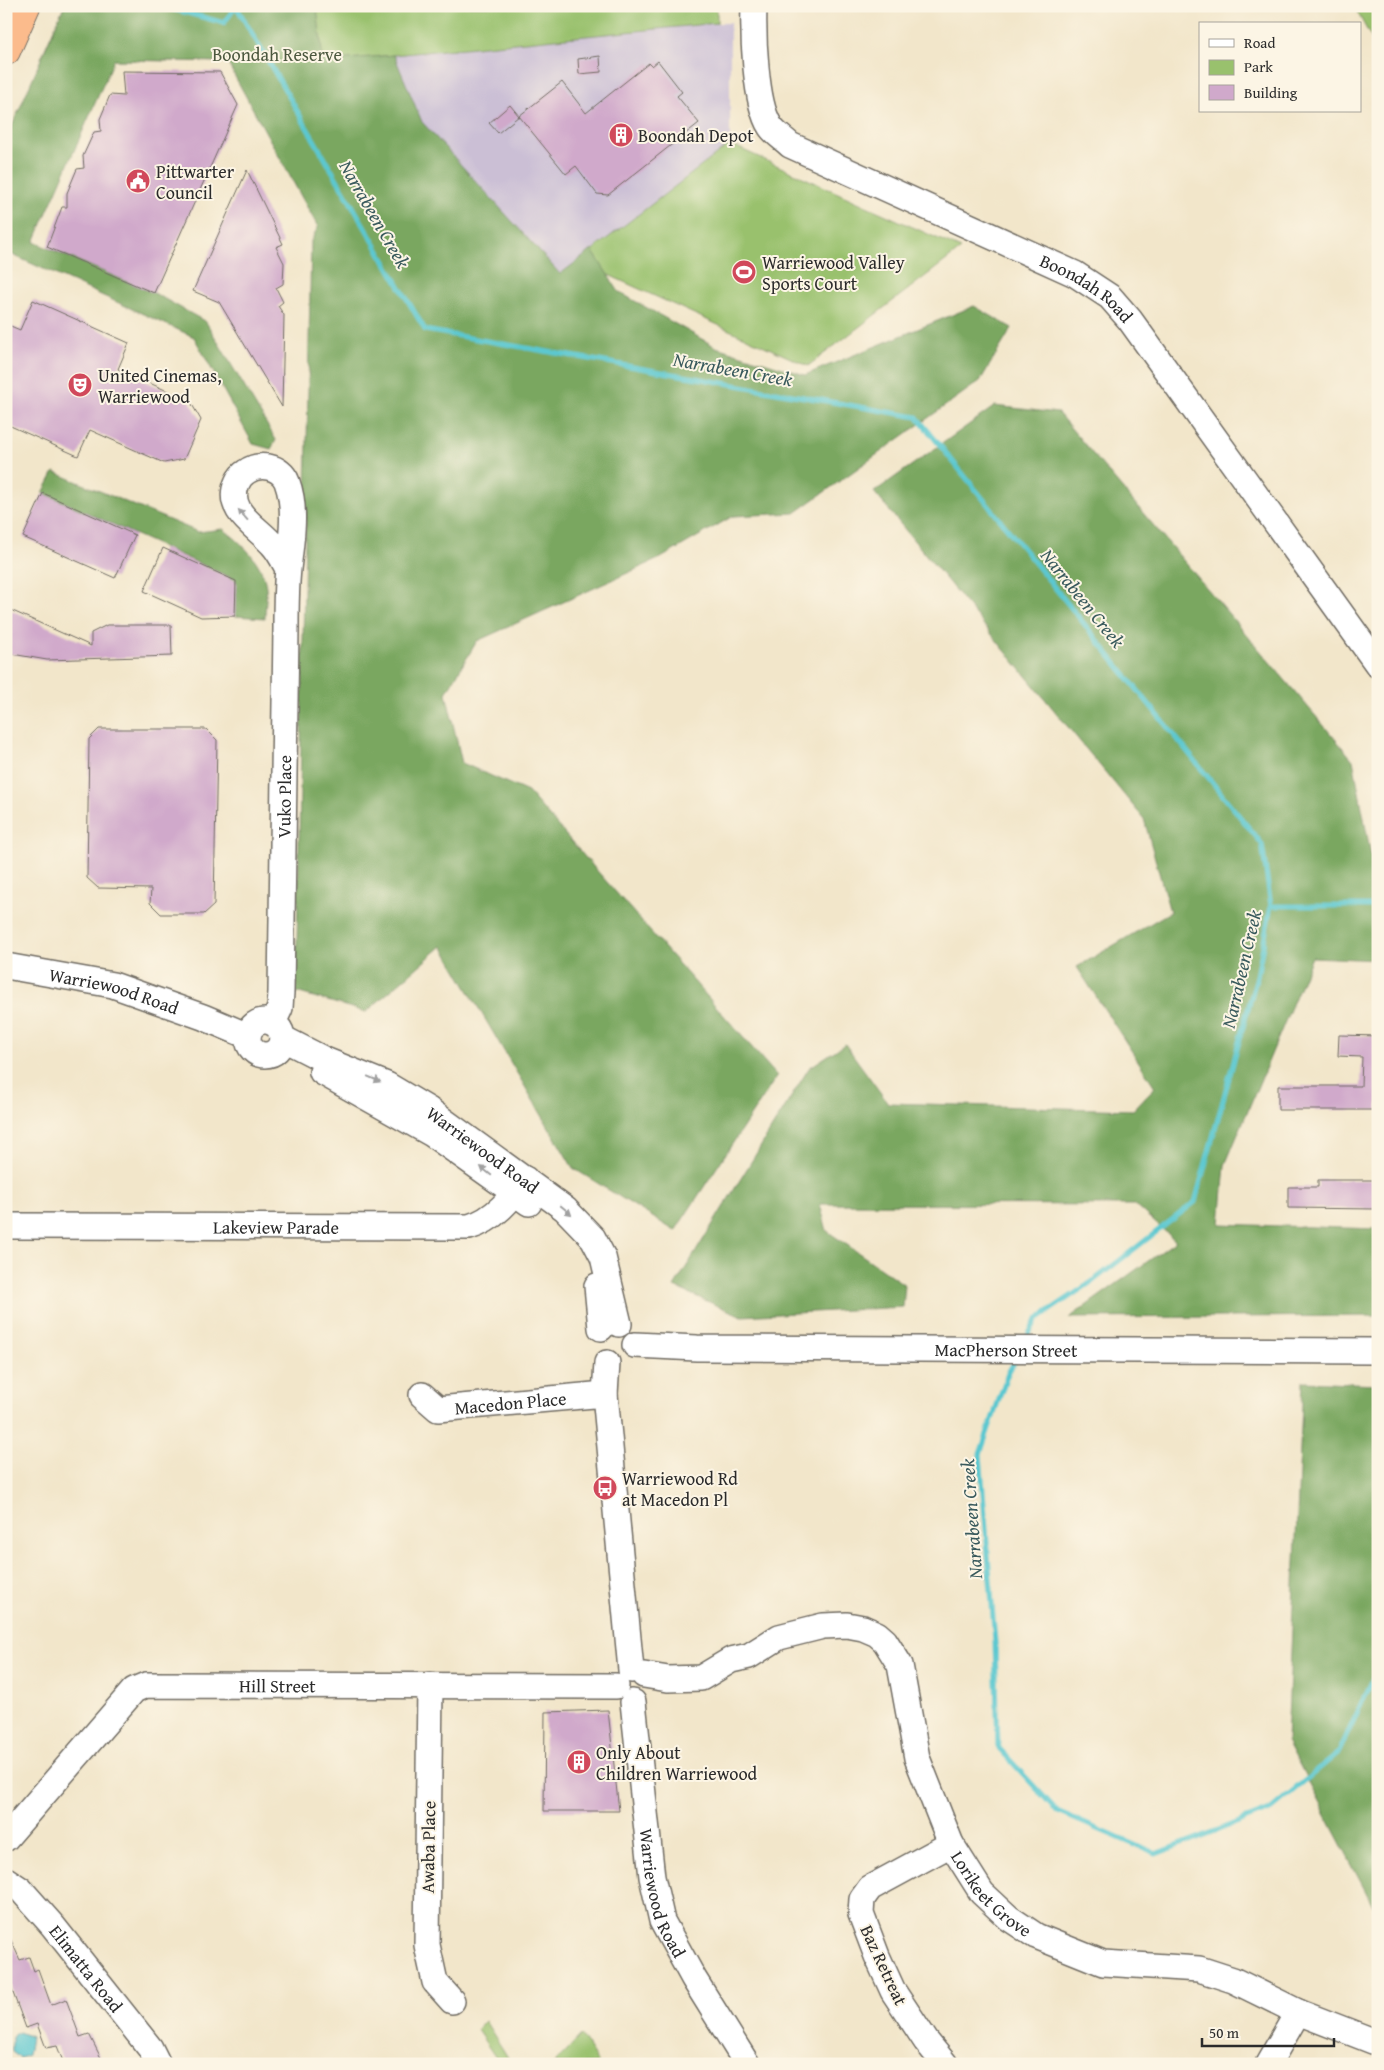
<svg xmlns="http://www.w3.org/2000/svg" width="1384" height="2070" viewBox="0 0 1384 2070" font-family="'Gentium Book Plus',serif">
<rect width="100%" height="100%" fill="#fcf5e5"/>
<filter id="ink" filterUnits="userSpaceOnUse"><feTurbulence type="fractalNoise" baseFrequency=".02" numOctaves="2"/><feDisplacementMap in="SourceGraphic" scale="10" xChannelSelector="R" yChannelSelector="G"/><feConvolveMatrix kernelMatrix="1 2 1 2 8 2 1 2 1" color-interpolation-filters="sRGB"/></filter>
<filter id="wash" filterUnits="userSpaceOnUse"><feTurbulence type="fractalNoise" baseFrequency=".0096" numOctaves="4" result="noise"/><feDisplacementMap in="SourceGraphic" scale="20" xChannelSelector="R" yChannelSelector="G"/><feGaussianBlur stdDeviation="1.12" result="paint"/><feColorMatrix in="noise" values="0 0 0 0 0 0 0 0 0 0 0 0 0 0 0 0 0 1.4 0 .05"/><feComposite in="paint" operator="in"/></filter>
<g filter="url(#wash)">
<rect width="100%" height="100%" fill="#f2e6ca"/>
<path fill="#cbbfd5" d="M 717,23 L 730,23 L 730,144 L 561,275 L 422,122 L 394,55 Z"/>
<path fill="#99c16d" stroke="#62764c" d="M 64,6 L 717,6 L 717,23 L 323,62 L 319,227 L 227,62 L 41,58 Z
M 1354,6 L 1378,6 L 1378,50 Z
M 730,144 L 961,249 L 808,366 L 578,261 Z
M 485,2021 L 512,2064 L 500,2064 L 477,2030 Z
M 581,2035 L 599,2064 L 554,2064 Z"/>
<path fill="#7aa760" stroke="#526946" d="M 64,6 L 317,6 L 323,61 L 394,55 L 422,122 L 560,274 L 592,250 L 619,292 L 716,347 L 805,375 L 974,306 L 1012,328 L 980,381 L 795,513 L 733,516 L 661,558 L 477,641 L 446,693 L 462,763 L 528,792 L 777,1076 L 675,1231 L 573,1168 L 442,946 L 366,1012 L 296,992 L 311,241 L 318,227 L 227,62 L 114,60 L 34,242 L 154,293 L 206,322 L 276,440 L 271,449 L 253,444 L 194,337 L 6,252 L 6,140 Z
M 995,406 L 1058,413 L 1353,760 L 1372,861 L 1378,865 L 1378,960 L 1312,957 L 1225,1165 L 1220,1224 L 1378,1229 L 1378,1316 L 1069,1318 L 1176,1241 L 1135,1205 L 820,1204 L 827,1231 L 905,1285 L 903,1307 L 742,1316 L 674,1287 L 809,1068 L 845,1044 L 888,1103 L 1133,1110 L 1155,1087 L 1077,967 L 1170,912 L 1144,819 L 874,492 Z
M 54,472 L 198,532 L 223,529 C 241,542 263,562 266,587 C 267,596 265,608 265,618 L 235,616 L 236,580 L 43,493 Z
M 1303,1381 L 1378,1384 L 1378,1915 L 1287,1741 Z"/>
<path fill="#5bc8d0" stroke="#437a7e" d="M 19,2032 L 31,2037 L 28,2055 L 20,2058 L 12,2052 L 12,2037 Z"/>
<g fill="none" stroke-linecap="round" stroke-linejoin="round">
<path stroke="#5bc8d0" stroke-width="5" d="M 169,6 L 169,8 L 224,23 L 236,6
M 236,6 L 425,330 L 917,417 L 1262,844 L 1271,906 L 1257,976 L 1195,1202 L 1093,1281 L 1037,1319 L 1025,1341
M 1271,906 L 1378,906
M 1017,1357 L 1008,1373 L 980,1454 L 995,1642 L 998,1747 L 1058,1812 L 1156,1854 L 1270,1810 L 1339,1752 L 1378,1668"/>
</g>
<g id="blocks">
<path fill="#d0a9cb" d="M 600,56 L 601,72 L 579,74 L 578,59 Z
M 658,61 L 682,92 L 677,96 L 699,123 L 608,195 L 597,194 L 576,166 L 566,174 L 519,116 L 562,82 L 586,113 L 649,63 L 652,66 Z
M 122,71 L 220,72 L 238,105 L 154,293 L 47,247 L 62,207 L 67,207 L 67,193 L 77,169 L 84,168 L 83,156 L 94,132 L 101,131 L 100,119 L 110,95 L 124,96 Z
M 510,105 L 519,116 L 498,133 L 489,123 Z
M 247,170 L 283,244 L 276,247 L 284,263 L 283,284 L 276,288 L 283,302 L 278,306 L 284,315 L 282,407 L 219,302 L 193,291 Z
M 33,300 L 129,343 L 118,369 L 190,401 L 201,420 L 184,459 L 164,463 L 90,430 L 78,456 L 6,424 L 6,324 L 20,330 Z
M 43,493 L 135,535 L 115,578 L 23,537 Z
M 163,548 L 236,581 L 235,616 L 201,617 L 144,591 Z
M 6,608 L 91,646 L 91,633 L 107,625 L 171,625 L 172,656 L 47,660 L 6,653 Z
M 99,729 L 206,729 L 217,740 L 214,905 L 204,914 L 161,914 L 150,903 L 151,889 L 98,888 L 87,878 L 89,739 Z
M 1339,1035 L 1378,1036 L 1378,1110 L 1278,1110 L 1278,1086 L 1361,1086 L 1362,1057 L 1338,1056 Z
M 1318,1180 L 1378,1180 L 1378,1209 L 1288,1208 L 1288,1187 L 1318,1187 Z
M 608,1710 L 619,1811 L 544,1811 L 545,1712 Z
M 6,1929 L 20,1960 L 29,1957 L 34,1971 L 38,1969 L 51,2005 L 66,1999 L 80,2037 L 89,2034 L 104,2064 L 64,2064 L 57,2046 L 46,2048 L 37,2024 L 26,2028 L 6,1974 Z"/>
</g>
</g>
<g filter="url(#ink)">
<use href="#blocks" fill-opacity="0" stroke="#716c63" stroke-width="1"/>
<g fill="none" stroke-linecap="round" stroke-linejoin="round">
<defs>
<g id="minor">
<path id="s1" d="M 754,6 C 753,34 755,103 770,126 C 774,133 784,139 790,145 L 1075,274 L 1110,297 L 1130,320 L 1378,665"/>
<path id="s2" d="M 6,966 L 113,985 L 203,1017 L 248,1036"/>
<circle cx="265" cy="1038" r="17"/>
<path id="s3" d="M 273,1023 L 280,1008 L 281,992 C 283,871 284,750 286,629 C 286,609 286,588 288,569 C 291,542 297,509 287,482 C 281,466 259,462 246,472 C 241,475 239,478 237,483 C 225,511 256,526 272,544 C 279,551 283,560 288,569"/>
<path id="s4" d="M 282,1038 L 325,1060 L 387,1085 L 429,1110 L 565,1209 L 593,1238 L 603,1257 L 619,1324"/>
<path d="M 322,1072 L 432,1134 L 529,1203"/>
<path id="s5" d="M 6,1226 L 469,1227 C 494,1220 511,1199 525,1179"/>
<path d="M 597,1286 L 601,1328"/>
<path id="s6" d="M 635,1345 L 697,1348 L 1378,1351"/>
<path d="M 607,1363 L 605,1394 L 631,1670"/>
<path id="s7" d="M 422,1395 L 438,1409 L 605,1394"/>
<path id="s8" d="M 644,1675 L 668,1679 L 701,1678 L 731,1660 L 749,1656 L 779,1637 L 823,1626 L 847,1625 L 863,1628 L 877,1634 L 885,1641 L 900,1665 L 917,1758 L 951,1844 L 982,1893 L 1009,1918 L 1036,1936 L 1103,1963 L 1199,1969 L 1233,1980 L 1298,2012 L 1378,2043"/>
<path d="M 430,1685 L 427,1945 L 435,1982 L 452,2001"/>
<path id="s9" d="M 633,1702 L 652,1877 L 662,1921 L 694,1979 L 747,2064"/>
<path id="s10" d="M 6,1838 L 134,1690 L 146,1685 L 616,1686"/>
<path id="s11" d="M 6,1880 L 21,1890 L 53,1926 L 150,2048 L 158,2064"/>
<path d="M 945,2064 L 926,2041 L 893,1991 L 877,1956 L 861,1914 L 862,1899 L 870,1888 L 951,1844"/>
<path d="M 1268,2064 L 1298,2012"/>
</g>
<path id="highway" d="M 6,51 L 26,6"/>
</defs>
<use href="#minor" stroke="#716c63" stroke-width="28"/>
<use href="#highway" stroke="#716c63" stroke-width="30"/>
<use href="#minor" stroke="#fff" stroke-width="25"/>
<use href="#highway" stroke="#fbbb8c" stroke-width="28"/>
</g>
<defs><path id="oneway-solid" d="M-6-.8H1V-3.2L6.5 0L1 3.2V.8H-6Z" transform="scale(1.25)"/></defs>
<g fill="#a0a0a0">
<use href="#oneway-solid" transform="translate(243 515) rotate(-131)"/>
<use href="#oneway-solid" transform="translate(374 1079) rotate(23)"/>
<use href="#oneway-solid" transform="translate(486 1171) rotate(-141)"/>
<use href="#oneway-solid" transform="translate(566 1210) rotate(40)"/>
</g>
</g>
<defs>
<symbol id="building-disc" viewBox="-11 -11 22 22"><circle r="9.5" fill="#d1495b" stroke="#fcf5e5"/><path d="M-4-6H4V6H1V3H-1V6H-4ZM-2.5-4.3h1.7v1.8h-1.7ZM.8-4.3h1.7v1.8H.8ZM-2.5-1h1.7V.8h-1.7ZM.8-1h1.7V.8H.8Z" fill="#fff"/></symbol>
<symbol id="civic-disc" viewBox="-11 -11 22 22"><circle r="9.5" fill="#d1495b" stroke="#fcf5e5"/><path d="M-.6-6.5H3V-4.5H.6V-3L4-1V1h2V6H-6V1h2V-1L-.6-3ZM-1.2 2.5V6h2.4V2.5Z" fill="#fff"/></symbol>
<symbol id="stadium-disc" viewBox="-11 -11 22 22"><circle r="9.5" fill="#d1495b" stroke="#fcf5e5"/><path d="M0-5a6.5 5 0 1 0 0 10a6.5 5 0 1 0 0-10ZM-3.5-1.8h7v3.6h-7Z" fill="#fff"/></symbol>
<symbol id="theatre-disc" viewBox="-11 -11 22 22"><circle r="9.5" fill="#d1495b" stroke="#fcf5e5"/><path d="M-5-5.5Q0-4 5-5.5V0Q5 5 0 6Q-5 5-5 0ZM-3.3-2.5H-1v1.5H-3.3ZM1-2.5H3.3v1.5H1ZM-2.8 1Q0 5.5 2.8 1Z" fill="#fff"/></symbol>
<symbol id="bus-disc" viewBox="-11 -11 22 22"><circle r="9.5" fill="#d1495b" stroke="#fcf5e5"/><path d="M-5-6H5V4H4V6H2V4H-2V6H-4V4H-5ZM-3.5-4V0h7V-4ZM-3.5 1.2v1.5H-2V1.2ZM2 1.2v1.5H3.5V1.2Z" fill="#fff"/></symbol>
</defs>
<g fill-rule="evenodd">
<use href="#building-disc" x="607" y="121" width="28" height="28"/>
<use href="#civic-disc" x="124" y="167" width="28" height="28"/>
<use href="#stadium-disc" x="730" y="258" width="28" height="28"/>
<use href="#theatre-disc" x="66" y="371" width="28" height="28"/>
<use href="#bus-disc" x="591" y="1474" width="28" height="28"/>
<use href="#building-disc" x="565" y="1748" width="28" height="28"/>
</g>
<g text-anchor="middle" dominant-baseline="central" stroke-width="4" stroke-linejoin="round" paint-order="stroke">
<g font-size="18" fill="#4c583f" stroke="#fcf5e5">
<text x="277" y="54">Boondah Reserve</text>
</g>
<g font-size="18" fill="#2b2b2b" stroke="#fcf5e5" text-anchor="start">
<text x="638" y="135">Boondah Depot</text>
<text x="156" y="171">Pittwarter<tspan x="156" dy="21">Council</tspan></text>
<text x="762" y="262">Warriewood Valley<tspan x="762" dy="21">Sports Court</tspan></text>
<text x="98" y="375">United Cinemas,<tspan x="98" dy="21">Warriewood</tspan></text>
<text x="622" y="1478">Warriewood Rd<tspan x="622" dy="21">at Macedon Pl</tspan></text>
<text x="596" y="1752">Only About<tspan x="596" dy="21">Children Warriewood</tspan></text>
</g>
<g font-size="18" fill="#2b2b2b" stroke="#fcf5e5">
<text stroke="none"><textPath href="#s1" startOffset="480">Boondah Road</textPath></text>
<text stroke="none"><textPath href="#s3" startOffset="228">Vuko Place</textPath></text>
<text stroke="none"><textPath href="#s2" startOffset="111">Warriewood Road</textPath></text>
<text stroke="none"><textPath href="#s4" startOffset="231">Warriewood Road</textPath></text>
<text stroke="none"><textPath href="#s5" startOffset="270">Lakeview Parade</textPath></text>
<text stroke="none"><textPath href="#s6" startOffset="371">MacPherson Street</textPath></text>
<text stroke="none"><textPath href="#s7" startOffset="94">Macedon Place</textPath></text>
<text stroke="none"><textPath href="#s10" startOffset="340">Hill Street</textPath></text>
<text transform="translate(428 1847) rotate(-89)">Awaba Place</text>
<text stroke="none"><textPath href="#s8" startOffset="538">Lorikeet Grove</textPath></text>
<text stroke="none"><textPath href="#s9" startOffset="194">Warriewood Road</textPath></text>
<text transform="translate(884 1965) rotate(65)">Baz Retreat</text>
<text stroke="none"><textPath href="#s11" startOffset="120">Elimatta Road</textPath></text>
</g>
<g font-size="19" font-style="italic" fill="#395a5d" stroke="#fcf5e5">
<text transform="translate(375 214) rotate(60)">Narrabeen Creek</text>
<text transform="translate(733 369) rotate(10)">Narrabeen Creek</text>
<text transform="translate(1083 598) rotate(51)">Narrabeen Creek</text>
<text transform="translate(1241 969) rotate(-77)">Narrabeen Creek</text>
<text transform="translate(971 1519) rotate(-94)">Narrabeen Creek</text>
</g>
</g>
<rect width="1384" height="2070" fill="none" stroke="#fcf5e5" stroke-width="25"/>
<rect x="1199" y="22" width="162" height="90" fill="#fcf5e5" stroke="#a8a49b"/>
<rect x="1209" y="39" width="25" height="8" fill="#ffffff" stroke="#a8a49b"/>
<text x="1244" y="48" font-size="15" fill="#2b2b2b">Road</text>
<rect x="1209" y="60" width="25" height="15" fill="#99c16d" stroke="#a8a49b"/>
<text x="1244" y="72" font-size="15" fill="#2b2b2b">Park</text>
<rect x="1209" y="85" width="25" height="15" fill="#d0a9cb" stroke="#a8a49b"/>
<text x="1244" y="98" font-size="15" fill="#2b2b2b">Building</text>
<path d="M1202 2038v8h132v-8" fill="none" stroke="#2b2b2b" stroke-width="2.5"/>
<text x="1209" y="2038" font-size="15" fill="#2b2b2b" stroke="#fcf5e5" stroke-width="4" paint-order="stroke">50 m</text>
</svg>
